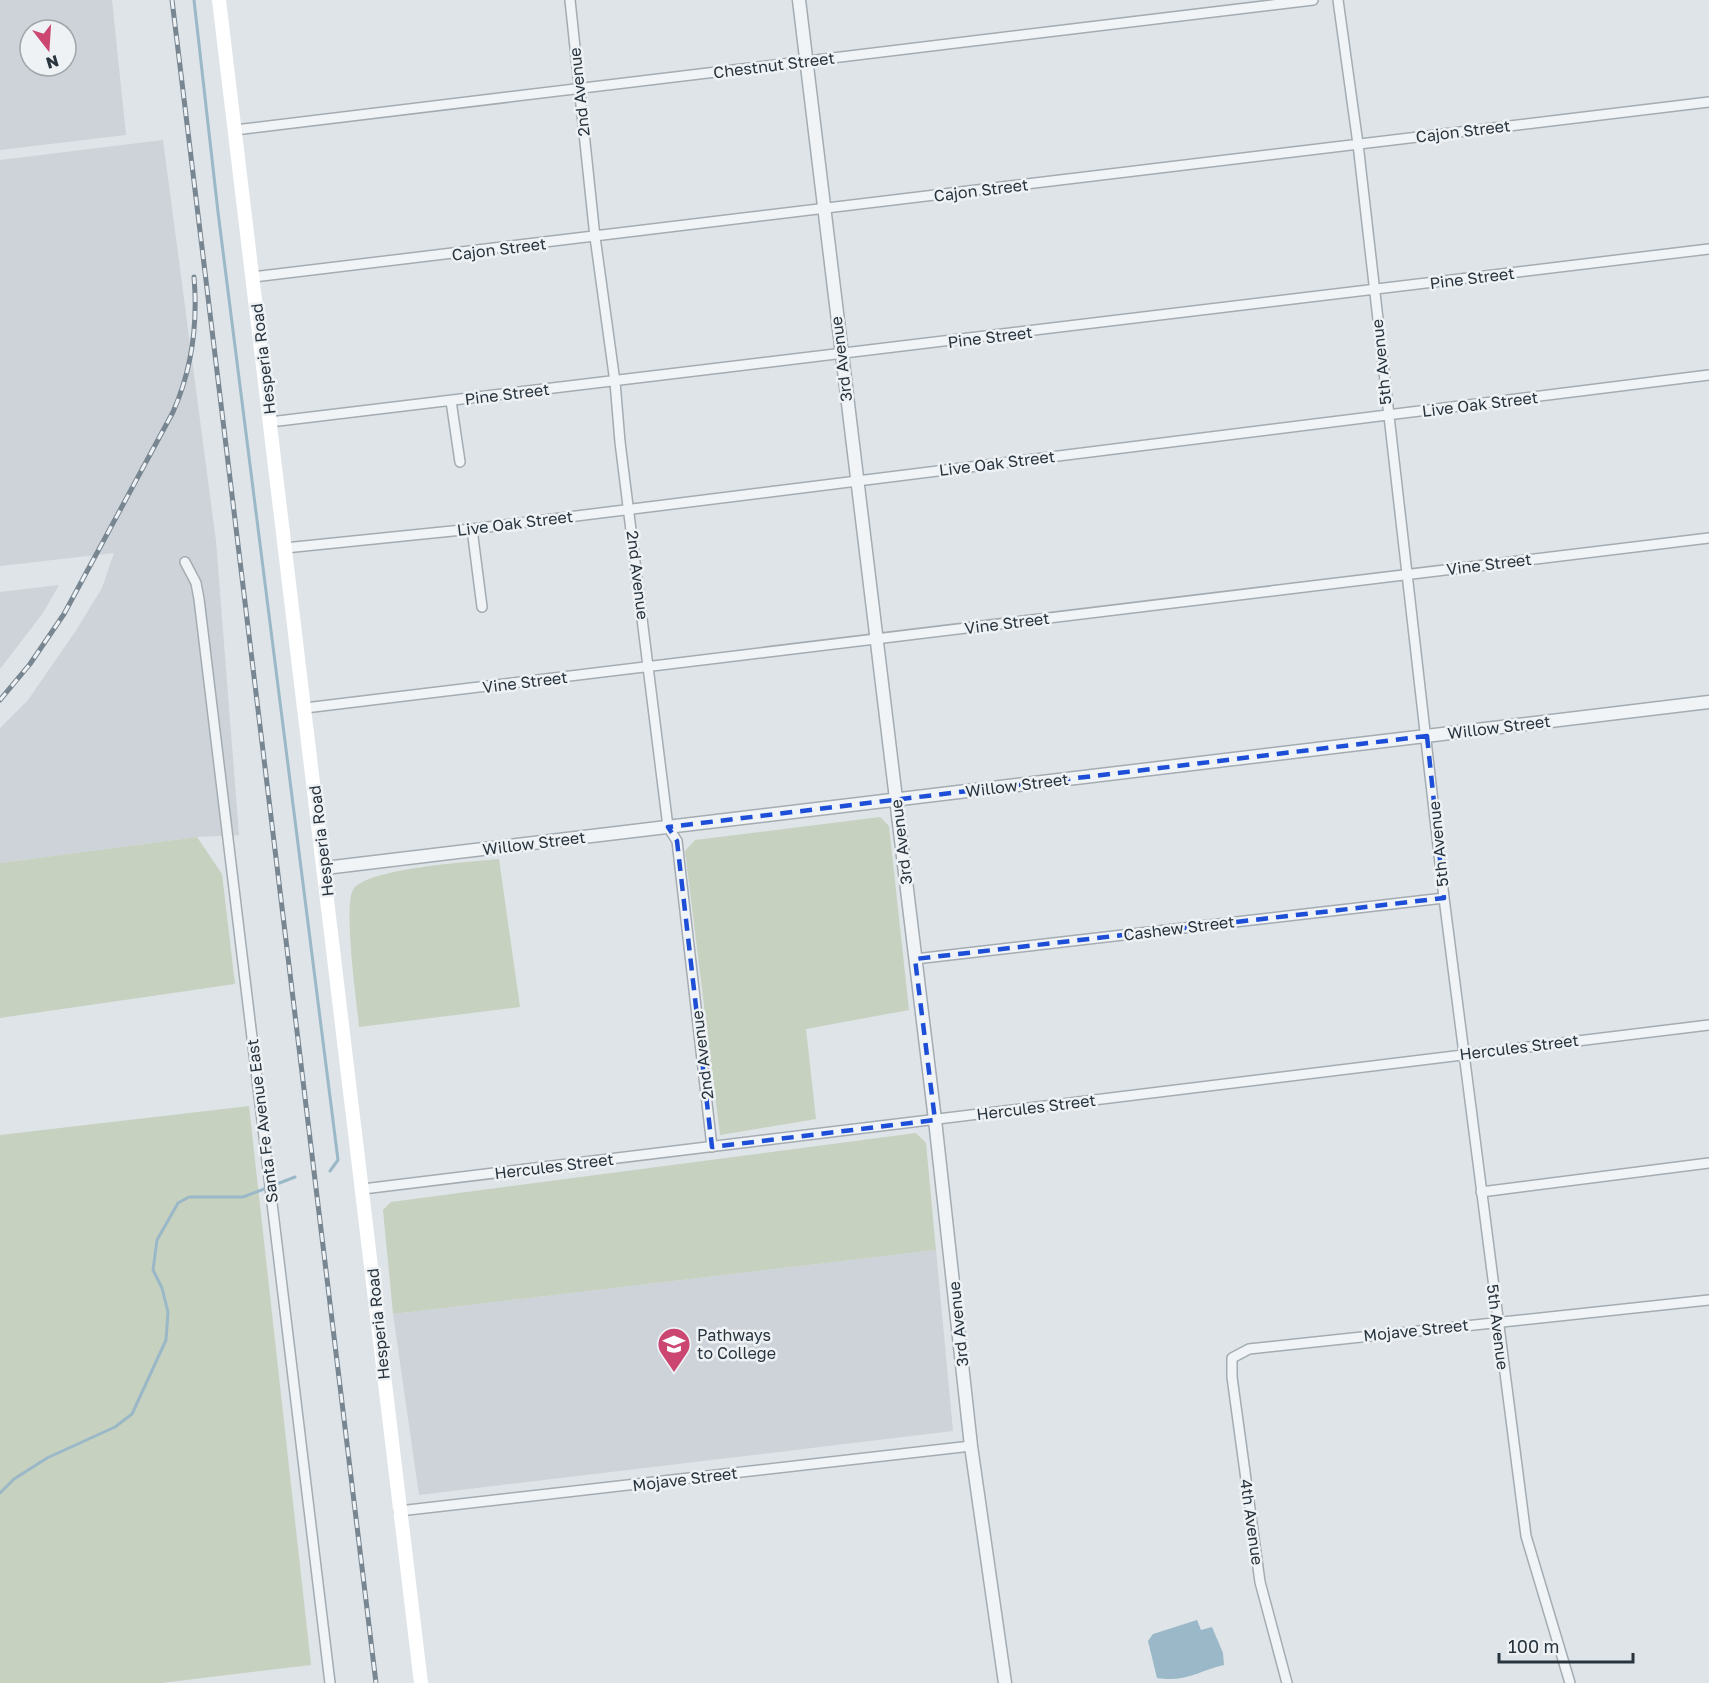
<svg xmlns="http://www.w3.org/2000/svg" width="1709" height="1683" viewBox="0 0 1709 1683" font-family="'Golos Text',sans-serif">
<rect width="100%" height="100%" fill="#dee4e8"/>
<path fill="#cdd3d9" fill-rule="evenodd" d="M 0,0 L 112,0 L 126,135 L 0,150 ZM 30,30 L 66,30 L 66,66 L 30,66 Z
M 163,140 L 216,541 L 239,835 L 197,837 L 0,863 L 0,728 L 28,700 L 75,632 L 102,588 L 114,553 L 0,566 L 0,160 Z
M 59,585 L 43,613 L 0,669 L 0,592 Z
M 936,1250 L 953,1431 L 419,1495 L 393,1314 Z"/>
<path fill="#c7d1c0" d="M 880,817 L 889,826 L 909,1010 L 806,1029 L 816,1119 L 720,1135 L 685,851 L 695,840 Z
M 197,837 L 222,874 L 235,984 L 0,1018 L 0,863 Z
M 499,859 L 520,1007 L 359,1027 C 357,1003 343,907 353,890 C 365,868 471,862 499,859 Z
M 249,1106 L 311,1665 L 161,1683 L 0,1683 L 0,1135 Z
M 916,1133 L 926,1143 L 936,1250 L 393,1314 L 383,1210 L 391,1202 Z"/>
<path fill="#9ab8c7" d="M 1197,1620 L 1201,1630 L 1212,1627 L 1223,1653 L 1224,1665 C 1201,1670 1185,1683 1157,1678 L 1148,1641 L 1153,1634 Z"/>
<g fill="none" stroke-linecap="round" stroke-linejoin="round">
<path stroke="#9ab8c7" stroke-width="3" d="M 194,0 L 218,212 L 338,1160 L 330,1171
M 0,1493 L 14,1479 L 47,1458 L 115,1427 L 132,1414 L 166,1340 L 168,1312 L 162,1288 L 153,1270 L 157,1240 L 178,1203 L 189,1197 L 243,1197 L 295,1177"/>
<defs>
<path id="minor" d="M 570,0 L 595,237 L 615,382 L 620,442 L 668,827 L 677,841 L 712,1147
M 1338,0 L 1358,144 L 1444,898 L 1526,1536 L 1570,1683
M 235,130 L 1313,0
M 253,277 L 1709,102
M 451,401 L 460,462
M 270,422 L 1709,249
M 472,529 L 482,607
M 285,548 L 472,529 L 1709,375
M 185,562 L 196,583 L 199,599 L 330,1683
M 305,708 L 1709,538
M 915,959 L 1444,898
M 363,1189 L 1709,1025
M 1481,1192 L 1709,1163
M 399,1511 L 971,1446
M 1287,1683 L 1260,1582 L 1232,1377 L 1232,1358 L 1249,1349 L 1709,1300"/>
<path id="tertiary" d="M 799,0 L 935,1120 L 971,1446 L 1005,1683
M 325,868 L 1709,702"/>
</defs>
<use href="#minor" stroke="#a4acb2" stroke-width="12"/>
<use href="#tertiary" stroke="#a4acb2" stroke-width="15"/>
<use href="#minor" stroke="#f1f4f6" stroke-width="9"/>
<use href="#tertiary" stroke="#f1f4f6" stroke-width="12"/>
<path stroke="#fff" stroke-width="14" d="M 219,0 L 421,1683"/>
<defs>
<path id="rail" d="M 172,0 L 376,1683
M 0,700 L 30,664 L 64,614 L 173,412 C 192,369 198,324 194,277"/>
</defs>
<use href="#rail" stroke="#788691" stroke-width="5"/>
<use href="#rail" stroke="#eef2f5" stroke-width="3" stroke-dasharray="9" stroke-linecap="butt"/>
</g>
<path fill="none" stroke="#1d4ed8" stroke-width="4.5" stroke-dasharray="12 8" stroke-linejoin="round" d="M 1427,736 L 1444,898 L 915,959 L 935,1120 L 712,1147 L 677,841 L 668,827 Z"/>
<defs>
<symbol id="school-pin" viewBox="-11 -11 22 30"><path d="M0 17L-7.5 6A9.5 9.5 0 1 1 7.5 6Z" fill="#cb4671" stroke="#eef2f5"/><path d="M0-5L7-2L0 1L-7-2ZM-4 1L0 2.5L4 1V4Q0 6-4 4Z" fill="#fff"/></symbol>
</defs>
<g fill-rule="evenodd">
<use href="#school-pin" x="655" y="1325" width="38" height="52"/>
</g>
<g text-anchor="middle" dominant-baseline="central" stroke-width="5" stroke-linejoin="round" paint-order="stroke">
<g font-size="16" fill="#28343e" stroke="#eef2f5">
<text transform="translate(774 65) rotate(-7)">Chestnut Street</text>
<text transform="translate(579 92) rotate(-96)">2nd Avenue</text>
<text transform="translate(1463 131) rotate(-7)">Cajon Street</text>
<text transform="translate(981 190) rotate(-7)">Cajon Street</text>
<text transform="translate(499 249) rotate(-7)">Cajon Street</text>
<text transform="translate(1472 278) rotate(-7)">Pine Street</text>
<text transform="translate(990 337) rotate(-7)">Pine Street</text>
<text transform="translate(263 359) rotate(-97)">Hesperia Road</text>
<text transform="translate(841 359) rotate(-97)">3rd Avenue</text>
<text transform="translate(1381 362) rotate(-96)">5th Avenue</text>
<text transform="translate(507 394) rotate(-7)">Pine Street</text>
<text transform="translate(1480 404) rotate(-7)">Live Oak Street</text>
<text transform="translate(997 463) rotate(-7)">Live Oak Street</text>
<text transform="translate(515 523) rotate(-7)">Live Oak Street</text>
<text transform="translate(1489 564) rotate(-7)">Vine Street</text>
<text transform="translate(638 575) rotate(83)">2nd Avenue</text>
<text transform="translate(1007 623) rotate(-7)">Vine Street</text>
<text transform="translate(525 682) rotate(-7)">Vine Street</text>
<text transform="translate(1499 727) rotate(-7)">Willow Street</text>
<text transform="translate(1017 785) rotate(-7)">Willow Street</text>
<text transform="translate(321 841) rotate(-97)">Hesperia Road</text>
<text transform="translate(901 842) rotate(-97)">3rd Avenue</text>
<text transform="translate(534 843) rotate(-7)">Willow Street</text>
<text transform="translate(1438 844) rotate(-96)">5th Avenue</text>
<text transform="translate(1179 928) rotate(-7)">Cashew Street</text>
<text transform="translate(1519 1047) rotate(-7)">Hercules Street</text>
<text transform="translate(702 1055) rotate(-97)">2nd Avenue</text>
<text transform="translate(1036 1107) rotate(-7)">Hercules Street</text>
<text transform="translate(262 1121) rotate(-97)">Santa Fe Avenue East</text>
<text transform="translate(554 1166) rotate(-7)">Hercules Street</text>
<text transform="translate(378 1324) rotate(-96)">Hesperia Road</text>
<text transform="translate(958 1324) rotate(-96)">3rd Avenue</text>
<text transform="translate(1498 1327) rotate(83)">5th Avenue</text>
<text transform="translate(1416 1330) rotate(-6)">Mojave Street</text>
<text transform="translate(685 1479) rotate(-7)">Mojave Street</text>
<text transform="translate(1252 1522) rotate(82)">4th Avenue</text>
</g>
<g font-size="16" fill="#28343e" stroke="#eef2f5" text-anchor="start">
<text x="697" y="1335">Pathways<tspan x="697" dy="18">to College</tspan></text>
</g>
</g>
<g transform="translate(48 48) rotate(163)"><circle r="28" fill="#eef2f5" stroke="#9fa6ac" stroke-width="1.5"/>
<path d="M0-4.5L10 22L0 15L-10 22Z" fill="#cb4671"/>
<text y="-9" font-size="16" font-weight="bold" text-anchor="middle" fill="#28343e">N</text>
</g>
<path d="M1499 1653v9h134v-9" fill="none" stroke="#28343e" stroke-width="3"/>
<text x="1508" y="1653" font-size="18" fill="#28343e" stroke="#eef2f5" stroke-width="4.5" paint-order="stroke">100 m</text>
</svg>
